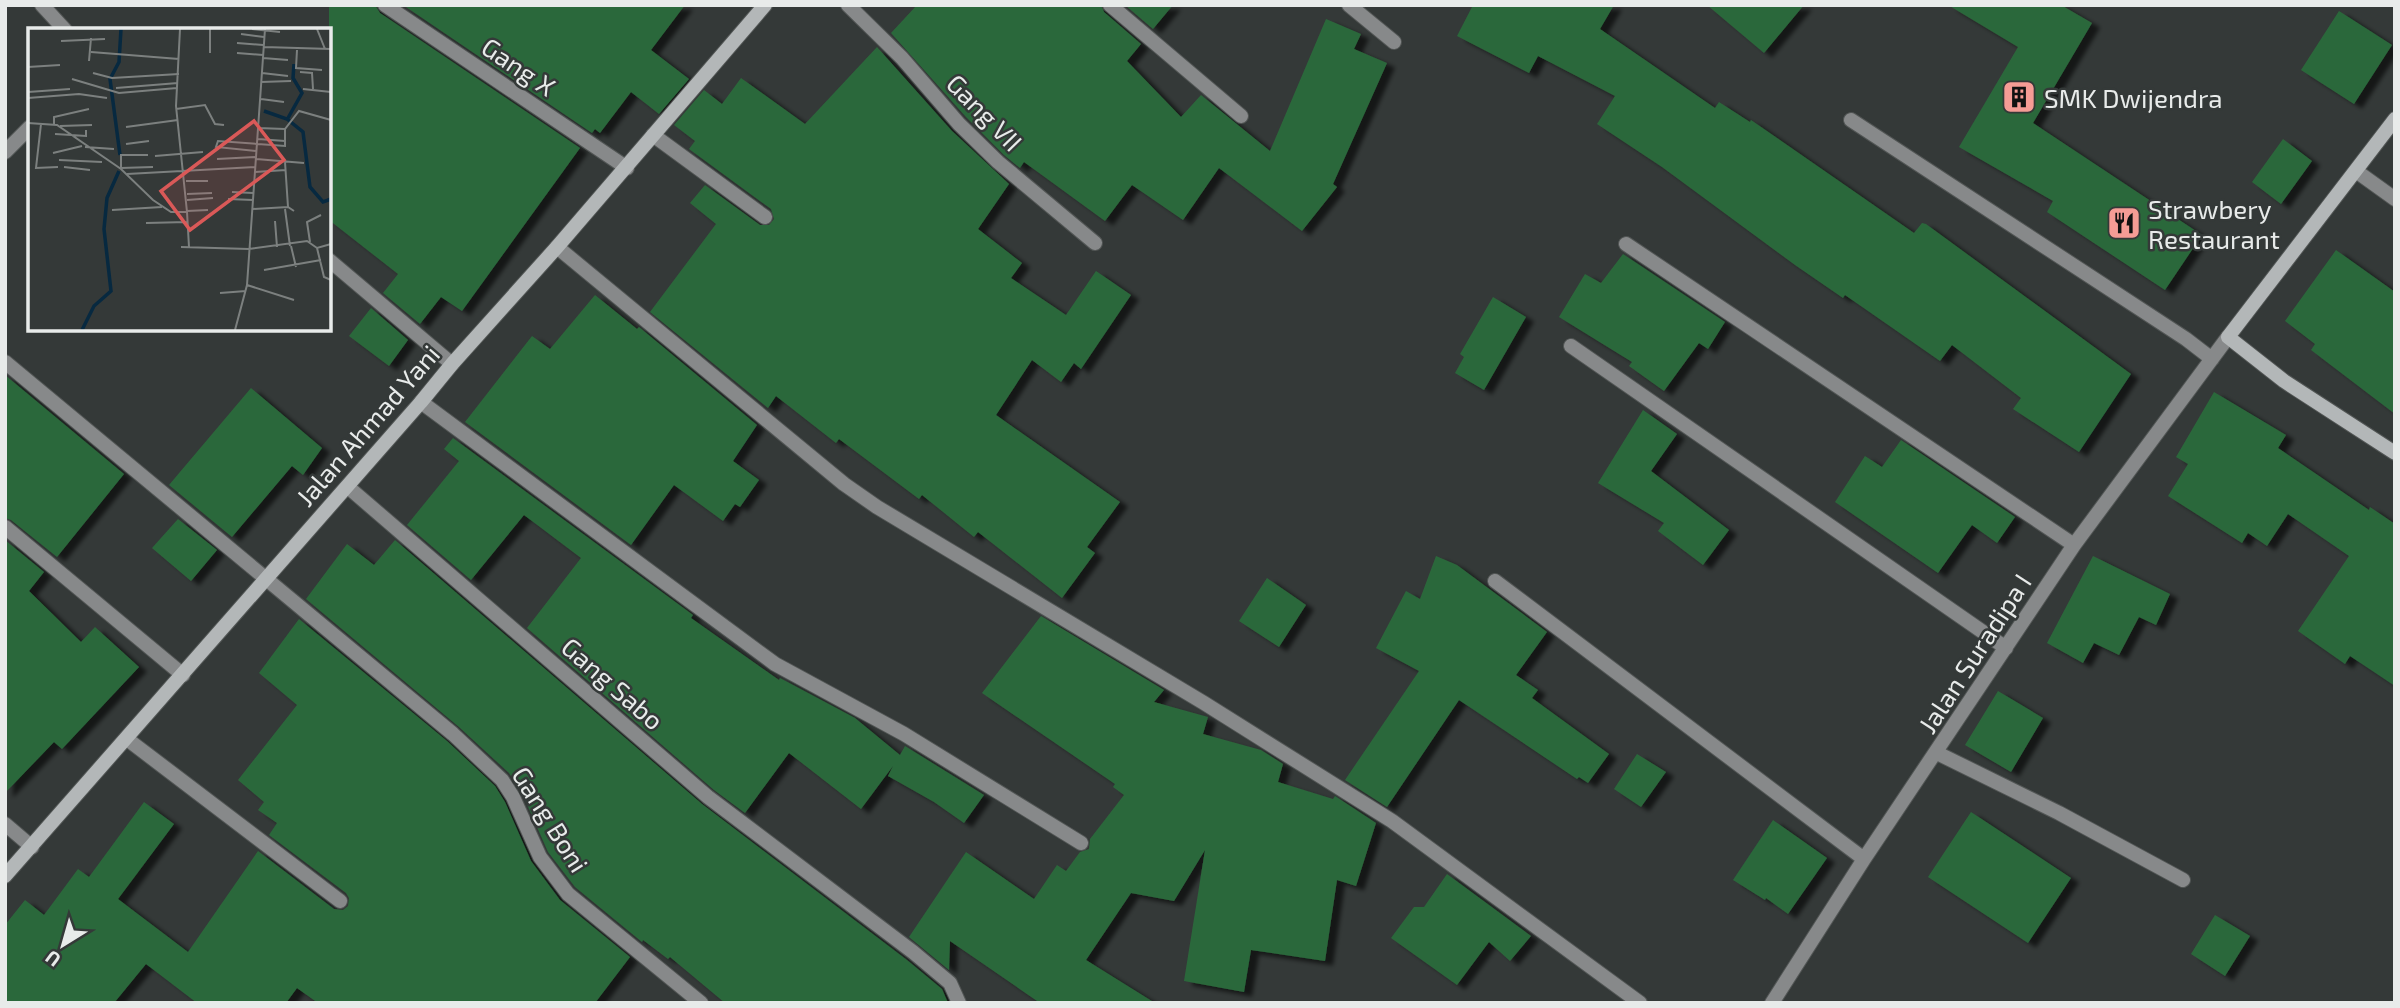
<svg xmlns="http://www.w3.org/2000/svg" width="2400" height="1008" viewBox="0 0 2400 1008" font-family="'Exo 2',sans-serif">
<defs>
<filter id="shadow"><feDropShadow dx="8" dy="4.5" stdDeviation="2" flood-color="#0009"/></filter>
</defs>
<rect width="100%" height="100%" fill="#343938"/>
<path fill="#2b683b" filter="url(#shadow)" d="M 329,5 L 375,5 L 380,13 L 580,148 L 462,311 L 441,297 L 420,324 L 383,293 L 398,274 L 329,220 Z
M 403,5 L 685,5 L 651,50 L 689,79 L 659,114 L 631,92 L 600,133 L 595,129 L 592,133 Z
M 917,5 L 1101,5 L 1104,12 L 1141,44 L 1127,61 L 1181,117 L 1201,95 L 1270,151 L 1326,19 L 1361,34 L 1354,49 L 1387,63 L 1333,184 L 1337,187 L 1302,231 L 1219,168 L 1183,220 L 1132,185 L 1105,221 L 1024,162 L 1020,168 L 1004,155 L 966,117 L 891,33 Z
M 1125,5 L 1173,5 L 1153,29 Z
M 1473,5 L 1614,5 L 1600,29 L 1715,108 L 1719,102 L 1750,122 L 1751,120 L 1914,233 L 1922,223 L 1926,224 L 2131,374 L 2079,452 L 2013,409 L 2021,398 L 1952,345 L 1940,361 L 1845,295 L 1843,298 L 1795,265 L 1662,167 L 1597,124 L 1615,96 L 1538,56 L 1529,73 L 1457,36 Z
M 1707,5 L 1804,5 L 1764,53 Z
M 1948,5 L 2061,5 L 2092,23 L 2033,123 L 2202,235 L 2165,290 L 2047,212 L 2053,201 L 1959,147 L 2018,47 Z
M 2339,11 L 2392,45 L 2354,104 L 2301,70 Z
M 877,47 L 952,131 L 1009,184 L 978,229 L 1022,263 L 1011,278 L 1066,315 L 1096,271 L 1131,295 L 1081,369 L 1074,363 L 1061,382 L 1032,360 L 996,415 L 1120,502 L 1087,547 L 1095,553 L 1062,598 L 978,532 L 974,537 L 922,495 L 919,499 L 839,439 L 836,443 L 776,396 L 768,408 L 650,312 L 716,224 L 690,203 L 705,185 L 760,225 L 769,225 L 774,219 L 771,209 L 689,149 L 695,141 L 674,125 L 704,90 L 722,104 L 741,78 L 805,124 Z
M 2283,139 L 2312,161 L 2281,204 L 2252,182 Z
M 2336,250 L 2395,292 L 2395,414 L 2311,350 L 2315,344 L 2285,321 Z
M 1623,254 L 1725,322 L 1708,349 L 1699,343 L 1664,391 L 1629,366 L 1632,362 L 1559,317 L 1585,274 L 1601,283 Z
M 595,295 L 637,329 L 639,327 L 757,425 L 733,461 L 759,480 L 740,507 L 735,504 L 723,521 L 674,485 L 631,545 L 465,422 L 532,336 L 550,349 Z
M 1493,297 L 1526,317 L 1484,390 L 1455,373 L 1464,357 L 1460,354 Z
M 371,308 L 408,340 L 389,366 L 349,336 Z
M 5,375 L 124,474 L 57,557 L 11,520 L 5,518 Z
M 251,388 L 322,448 L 303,475 L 292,466 L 232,537 L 169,485 Z
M 2214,392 L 2286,435 L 2278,448 L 2369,510 L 2370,507 L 2395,524 L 2395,686 L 2350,656 L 2345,664 L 2298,631 L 2349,556 L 2288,514 L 2267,546 L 2248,533 L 2242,543 L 2168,496 L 2188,464 L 2176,457 Z
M 1643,410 L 1677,434 L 1651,471 L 1729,530 L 1703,565 L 1658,531 L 1664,523 L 1598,483 Z
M 453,438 L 693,615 L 691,618 L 779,680 L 780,678 L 855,718 L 900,755 L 905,746 L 984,795 L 964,823 L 934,802 L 888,776 L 893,766 L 861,809 L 789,753 L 745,813 L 714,790 L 527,628 L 581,558 L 524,515 L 471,580 L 407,525 L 459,461 L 444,449 Z
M 1901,440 L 2015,517 L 1997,543 L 1972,525 L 1938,573 L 1835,502 L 1865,456 L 1882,467 Z
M 178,519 L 217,550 L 191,581 L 152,548 Z
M 5,540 L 44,572 L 29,591 L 81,642 L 95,627 L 139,667 L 62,749 L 54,742 L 5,793 Z
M 395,540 L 702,804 L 907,960 L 942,989 L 948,1003 L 725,1003 L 670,957 L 668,959 L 643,940 L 642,942 L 575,887 L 548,852 L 522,793 L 509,773 L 459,727 L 306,599 L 347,544 L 374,565 Z
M 1436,556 L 1457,565 L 1547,632 L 1516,675 L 1538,690 L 1532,698 L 1609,754 L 1588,783 L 1579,777 L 1577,779 L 1459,700 L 1387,807 L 1345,780 L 1419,671 L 1376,648 L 1406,591 L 1420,599 Z
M 2093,556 L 2170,594 L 2156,625 L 2139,617 L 2119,655 L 2094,643 L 2083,663 L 2047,643 Z
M 1267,578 L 1306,605 L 1279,647 L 1239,621 Z
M 1041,616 L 1164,690 L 1154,702 L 1208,717 L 1203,734 L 1261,750 L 1283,764 L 1278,782 L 1333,799 L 1335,796 L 1376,823 L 1356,886 L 1337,880 L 1325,961 L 1251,950 L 1244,992 L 1184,981 L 1205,850 L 1174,901 L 1131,893 L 1086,960 L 1155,1003 L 1040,1003 L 950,941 L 949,970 L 909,937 L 966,852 L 1034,899 L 1057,865 L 1066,871 L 1080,852 L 1089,849 L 1090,839 L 1124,795 L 1113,787 L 1115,784 L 982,693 Z
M 299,619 L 447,741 L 495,786 L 505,802 L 531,861 L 560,900 L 630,957 L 595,1003 L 318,1003 L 297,988 L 286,1003 L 197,1003 L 146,964 L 114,1003 L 5,1003 L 5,925 L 25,900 L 44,915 L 78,869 L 89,877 L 144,802 L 174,824 L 118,899 L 188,952 L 258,851 L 334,909 L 343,910 L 348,906 L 349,898 L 346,893 L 269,835 L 277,823 L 258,810 L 264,802 L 238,780 L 297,705 L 259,673 Z
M 1998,691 L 2043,718 L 2011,772 L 1965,745 Z
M 1637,754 L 1666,772 L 1641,807 L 1614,789 Z
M 1971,812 L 2071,878 L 2028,943 L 1928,877 Z
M 1773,820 L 1827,858 L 1788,914 L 1766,898 L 1765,900 L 1733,880 Z
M 1447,874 L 1531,936 L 1510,961 L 1489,942 L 1457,985 L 1391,938 L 1414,907 L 1424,907 Z
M 2215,915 L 2250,936 L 2225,976 L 2191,954 Z"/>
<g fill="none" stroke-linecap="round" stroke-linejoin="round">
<defs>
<path id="street" d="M 42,5 L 65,30
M 385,5 L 627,168
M 848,5 L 902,58 L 959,124 L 998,162 L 1095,243
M 1110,5 L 1241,116
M 1349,5 L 1394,42
M 1851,120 L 2186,339 L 2212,359
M 653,135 L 765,217
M 5,152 L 30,127
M 2356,171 L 2395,199
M 1626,244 L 2074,545
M 557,247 L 844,484 L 877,507 L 1204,703 L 1392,821 L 1640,1003
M 329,260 L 452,364
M 1571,346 L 2006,648
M 5,362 L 453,734 L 502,780 L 513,797 L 540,857 L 568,894 L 701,1003
M 421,402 L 775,664 L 904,734 L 1081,843
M 348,487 L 708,797 L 913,952 L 950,983 L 959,1003
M 5,527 L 183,675
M 1495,581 L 1864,859
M 127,739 L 340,901
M 1937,753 L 2059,813 L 2183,880
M 5,824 L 32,847
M 1772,1003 L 1864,859 L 2074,545 L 2228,337"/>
<path id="secondary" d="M 2395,119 L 2228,337 L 2284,381 L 2395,453
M 5,876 L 421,402 L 452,364 L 557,247 L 765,5"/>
</defs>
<use href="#street" stroke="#515554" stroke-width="16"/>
<use href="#secondary" stroke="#515554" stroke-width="16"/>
<use href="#street" stroke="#87898a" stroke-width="14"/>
<use href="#secondary" stroke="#b3b7b8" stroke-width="14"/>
</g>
<defs>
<symbol id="building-square" viewBox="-11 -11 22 22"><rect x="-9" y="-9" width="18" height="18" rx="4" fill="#f59c95" stroke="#343938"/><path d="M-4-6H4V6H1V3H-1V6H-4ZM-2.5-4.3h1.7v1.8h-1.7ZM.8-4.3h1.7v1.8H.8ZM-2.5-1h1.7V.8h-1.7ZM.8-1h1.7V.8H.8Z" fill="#111"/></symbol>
<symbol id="restaurant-square" viewBox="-11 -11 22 22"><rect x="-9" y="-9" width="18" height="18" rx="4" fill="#f59c95" stroke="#343938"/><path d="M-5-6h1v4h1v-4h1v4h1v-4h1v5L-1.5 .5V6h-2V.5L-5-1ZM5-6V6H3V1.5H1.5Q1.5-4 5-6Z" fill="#111"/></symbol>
</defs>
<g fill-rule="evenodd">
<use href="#building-square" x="2000" y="78" width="38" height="38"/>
<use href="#restaurant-square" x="2105" y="204" width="38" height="38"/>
</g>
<g text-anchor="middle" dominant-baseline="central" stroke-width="5" stroke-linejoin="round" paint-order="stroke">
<g font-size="26" fill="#e8ebea" stroke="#343938">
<text transform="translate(519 66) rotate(34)">Gang X</text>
<text transform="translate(985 112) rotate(46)">Gang VII</text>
<text transform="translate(367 425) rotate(-49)">Jalan Ahmad Yani</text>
<text transform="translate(1974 653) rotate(-57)">Jalan Suradipa I</text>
<text transform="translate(613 683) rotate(41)">Gang Sabo</text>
<text transform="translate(551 819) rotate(58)">Gang Boni</text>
</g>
<g font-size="26" fill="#e8ebea" stroke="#343938" text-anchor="start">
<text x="2044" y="97">SMK Dwijendra</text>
<text x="2148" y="208">Strawbery<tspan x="2148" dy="30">Restaurant</tspan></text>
</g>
</g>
<g transform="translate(28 28)">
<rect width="303" height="303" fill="#343938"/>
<path fill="none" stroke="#072940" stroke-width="3.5" d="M 236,83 L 259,91 L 275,104 L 282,159 L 295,174 L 303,171M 260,90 L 274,65 L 265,50 L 266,36M 92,127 L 82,51 L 91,34 L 93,1M 54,302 L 66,278 L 83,263 L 76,201 L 79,170 L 91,143"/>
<path fill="none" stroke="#7c807f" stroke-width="2" d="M 152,1 L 148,78 L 159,184M 182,1 L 182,25M 224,1 L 252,4M 289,1 L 297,21M 213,6 L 236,9M 33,13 L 77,11M 209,15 L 235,17M 236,19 L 303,21M 269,22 L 268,40 L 294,42M 63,24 L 151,31M 209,25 L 235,27M 235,30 L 260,32M 61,33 L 63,10M 0,39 L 32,37M 272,44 L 284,45 L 285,61M 65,45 L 84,50 L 151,46M 234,45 L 260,48M 44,51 L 91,65 L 149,60M 233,54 L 263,53M 88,60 L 150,55M 275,61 L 303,64M 0,64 L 42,61M 0,70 L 51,66 L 79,70M 233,71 L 256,74M 148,81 L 177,77 L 187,96 L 196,97M 0,95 L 29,97 L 93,141 L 125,172 L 143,184 L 159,184 L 161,219M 13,96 L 8,140 L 30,139M 26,96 L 26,89 L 61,81M 32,98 L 64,97M 98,99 L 150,92M 230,100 L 257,101 L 271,83 L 303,92M 27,106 L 58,108 L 58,102M 230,111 L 257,113M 98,116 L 121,113M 57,119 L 86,121M 228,123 L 188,119 L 190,113 L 257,118 L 257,101M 25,125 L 54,118M 120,127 L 93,127 L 93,140 L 125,139M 127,128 L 175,124M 189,131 L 227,129M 228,131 L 276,135M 31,132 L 74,134M 257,134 L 260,179M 36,139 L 62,142M 227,144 L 258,142M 99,146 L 227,139M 158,153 L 180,153M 204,164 L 225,165M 159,166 L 184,165M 200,171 L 225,172M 159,172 L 185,170M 225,181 L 260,179 L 266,183M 257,181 L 262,218M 84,182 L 134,179M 159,183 L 180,182M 247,193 L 249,219M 118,195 L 159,194M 282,214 L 279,194 L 293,187M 263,218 L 268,239M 153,219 L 221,221 L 279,213 L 289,220 L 303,216M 289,220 L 296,249 L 303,252M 236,242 L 293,232M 219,257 L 266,272M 192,265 L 218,263M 207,302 L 219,257 L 237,1"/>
<path fill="#da5958" fill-opacity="0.15" stroke="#da5958" stroke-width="3.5" d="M 226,93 L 256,132 L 162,202 L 133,163 Z"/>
<rect width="303" height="303" fill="none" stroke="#e8ebea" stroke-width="3.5"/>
</g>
<rect width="2400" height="1008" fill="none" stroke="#e8ebea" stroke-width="14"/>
<g transform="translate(63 945) rotate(217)" stroke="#343938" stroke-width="5" paint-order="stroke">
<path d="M0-5L12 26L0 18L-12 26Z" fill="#e8ebea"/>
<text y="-10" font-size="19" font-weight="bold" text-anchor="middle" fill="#e8ebea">U</text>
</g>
</svg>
